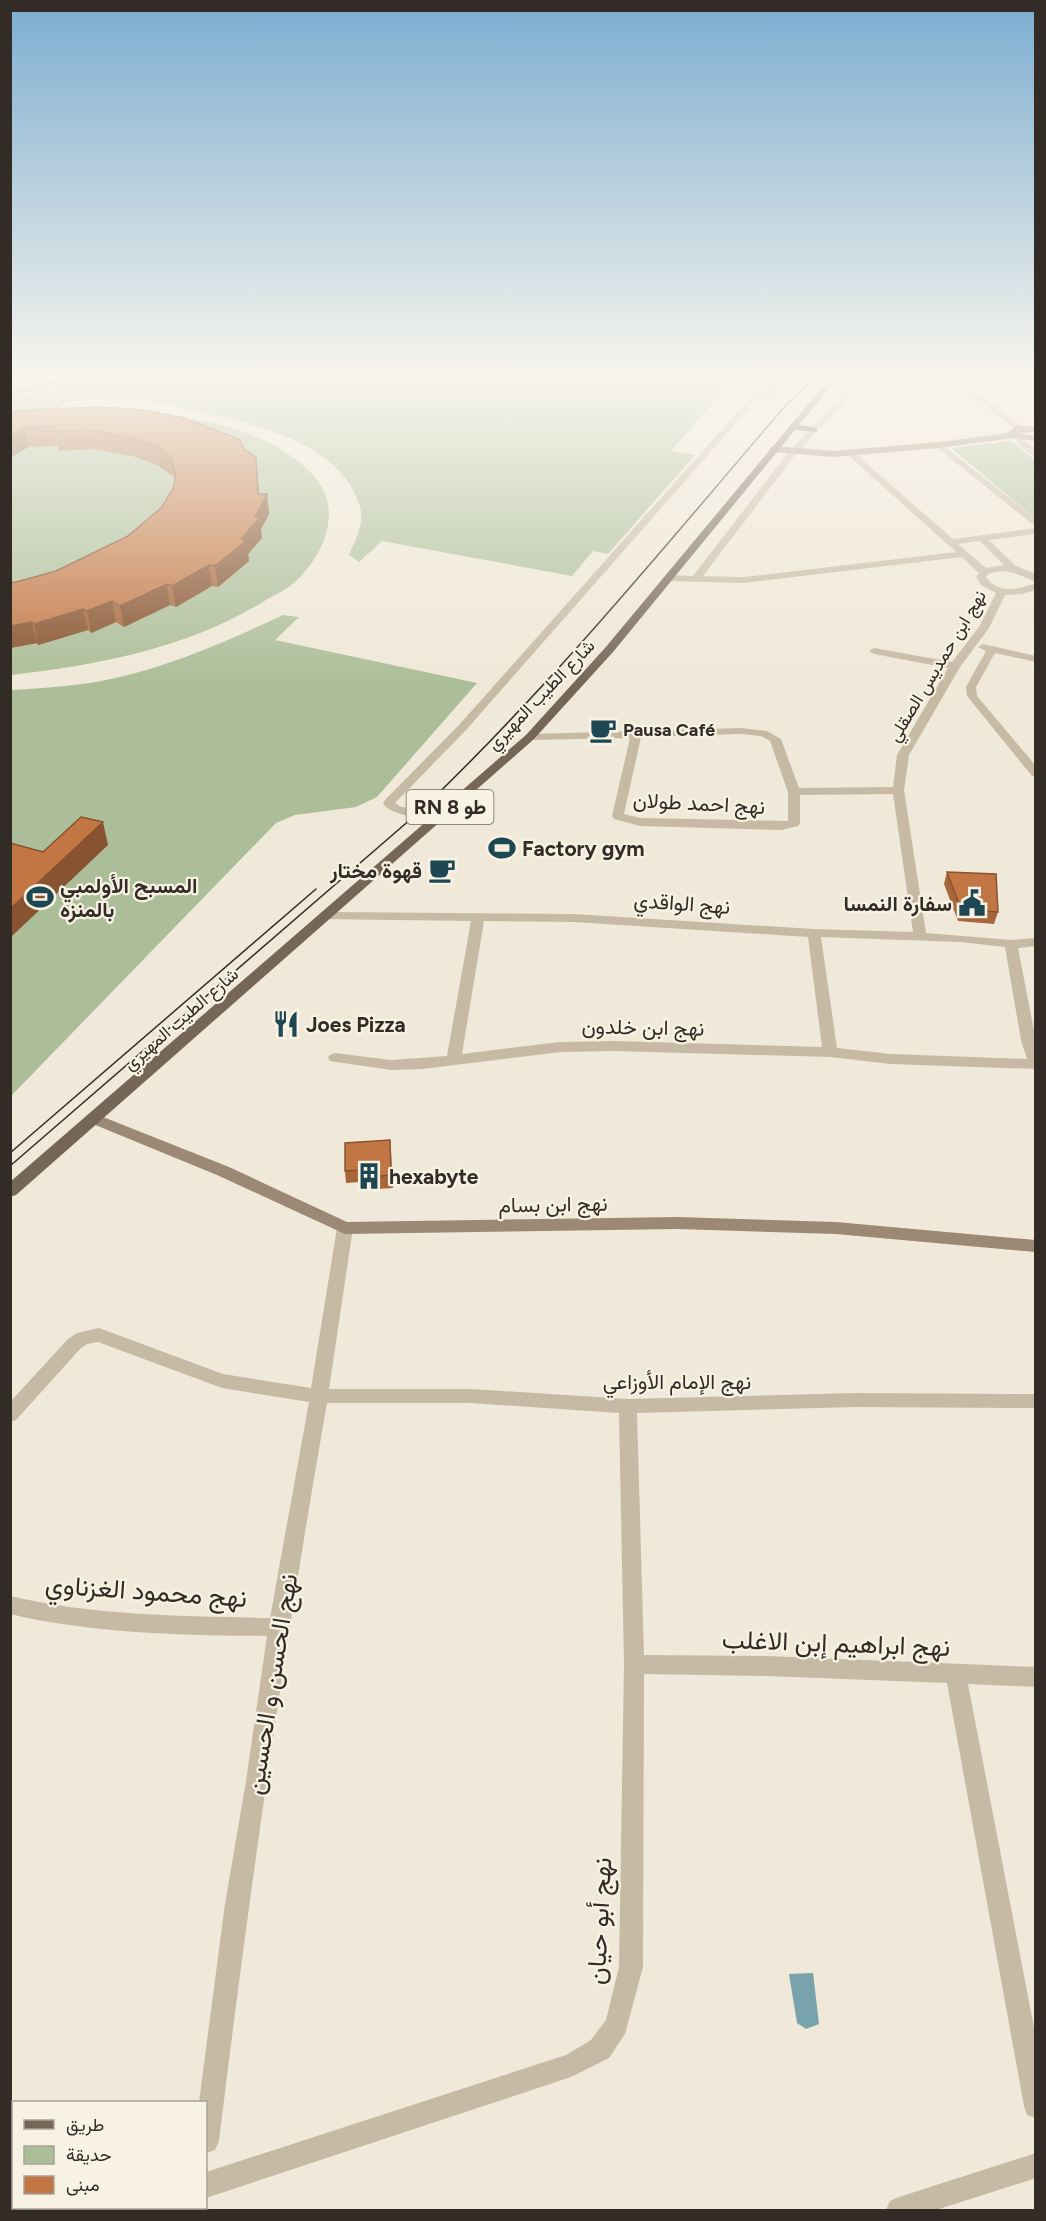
<svg xmlns="http://www.w3.org/2000/svg" width="1046" height="2221" viewBox="0 0 1046 2221" font-family="Figtree,Vazirmatn,sans-serif">
<rect width="100%" height="100%" fill="#f0e8d8"/>
<path fill="#acbe99" d="M 113,373 L 739,373 L 671,451 L 695,455 L 608,554 L 593,551 L 572,576 L 382,541 L 359,562 L 349,555 C 355,540 365,523 360,507 C 343,446 262,426 208,414 C 191,410 173,405 155,402 C 127,398 96,401 68,401 L 58,410 C 138,414 231,409 298,461 C 313,473 325,486 328,504 C 333,532 316,562 296,581 C 288,589 276,594 266,600 C 190,648 98,665 11,675 L 10,398 Z
M 781,373 L 799,373 L 769,401 L 760,400 Z
M 1011,441 L 1035,460 L 1035,518 L 951,448 Z
M 283,615 L 299,617 L 275,640 L 477,683 L 377,797 L 356,807 L 295,815 L 276,823 L 11,1096 L 11,690 C 44,688 78,686 111,679 C 171,666 227,641 283,615 Z"/>
<path fill="#78a2ac" d="M 813,1973 L 819,2024 L 806,2029 L 797,2023 L 789,1974 Z"/>
<g fill="none" stroke-linecap="round" stroke-linejoin="round">
<path fill="#c7baa5" fill-rule="evenodd" d="M 772,373 L 780,373 L 467,729 L 395,803 L 401,807 L 444,809 L 450,813 L 448,816 C 432,819 391,818 383,803 L 385,800 L 459,725 Z
M 863,373 L 871,373 L 796,454 L 703,576 L 744,577 L 956,552 L 847,454 L 847,450 L 850,449 L 953,539 L 1036,528 L 1036,534 L 989,540 L 1016,566 L 1036,574 L 1036,582 C 1018,575 1007,567 988,574 L 986,577 C 998,595 1019,589 1036,583 L 1036,590 L 1022,594 L 1005,595 L 989,628 L 960,667 L 909,755 L 904,790 L 926,933 L 1011,940 L 1036,938 L 1036,946 L 1018,948 L 1036,1041 L 1036,1069 L 891,1064 L 830,1057 L 614,1051 L 560,1052 L 422,1069 L 391,1070 L 330,1061 L 328,1058 L 330,1055 L 335,1053 L 391,1060 L 447,1056 L 471,921 L 321,919 L 319,916 L 326,912 L 574,914 L 814,929 L 913,932 L 893,794 L 800,795 L 800,823 L 798,826 L 781,830 L 640,826 L 614,819 L 612,816 L 630,738 L 530,740 L 524,737 L 530,734 L 741,728 L 767,731 L 781,739 L 799,788 L 893,787 L 897,755 L 948,668 L 874,654 L 869,651 L 874,648 L 952,662 L 979,627 L 996,593 L 981,585 L 976,577 L 979,573 L 962,557 L 744,583 L 667,581 L 662,578 L 667,575 L 693,576 L 790,450 ZM 980,541 L 1004,565 L 986,568 L 958,544 ZM 741,734 L 761,736 L 770,741 L 788,792 L 788,821 L 640,818 L 624,814 L 641,737 ZM 484,921 L 574,922 L 808,937 L 822,1047 L 614,1041 L 560,1042 L 462,1054 ZM 821,937 L 960,942 L 1005,947 L 1021,1040 L 1027,1059 L 891,1054 L 837,1048 Z
M 942,373 L 951,373 L 971,387 L 1036,380 L 1036,384 L 976,392 L 1024,428 L 1017,430 Z
M 1019,435 L 1036,450 L 1036,457 L 1020,447 L 1015,438 Z
M 939,442 L 1036,519 L 1036,527 L 936,447 L 936,443 Z
M 983,644 L 1036,656 L 1036,662 L 995,653 L 976,687 L 977,696 L 1036,766 L 1036,777 L 1032,776 L 967,696 L 966,687 L 986,651 L 978,647 Z
M 345,1222 L 351,1224 L 353,1228 L 329,1389 L 471,1389 L 628,1399 L 855,1393 L 1036,1394 L 1036,1408 L 855,1407 L 637,1413 L 644,1655 L 767,1656 L 1036,1667 L 1036,1687 L 968,1684 L 1036,2038 L 1036,2118 L 1027,2115 L 1024,2106 L 947,1683 L 767,1676 L 644,1674 L 643,1967 L 625,2034 L 609,2058 L 571,2077 L 206,2198 L 206,2172 L 566,2055 L 591,2040 L 606,2020 L 619,1967 L 624,1664 L 619,1413 L 471,1403 L 327,1403 C 284,1648 249,1894 219,2141 L 215,2150 L 206,2153 L 206,2102 L 199,2102 L 225,1904 L 246,1781 L 267,1636 C 180,1635 95,1634 10,1614 L 10,1596 C 96,1616 182,1616 270,1618 L 309,1402 L 222,1388 L 98,1342 L 87,1344 L 80,1349 L 16,1420 L 10,1422 L 10,1402 L 68,1339 L 77,1333 L 99,1328 L 223,1374 L 311,1388 L 337,1228 L 339,1224 Z
M 1036,2153 L 1036,2178 L 936,2210 L 886,2210 L 890,2201 L 899,2197 Z
M 206,2199 L 209,2210 L 183,2210 L 184,2208 L 206,2208 Z"/>
<path fill="#9b8976" fill-rule="evenodd" d="M 82,373 L 96,373 L 10,396 L 10,391 Z
M 1015,426 L 1036,426 L 1036,432 L 1016,433 L 1036,436 L 1036,441 L 1014,438 L 939,448 L 834,457 L 773,452 L 769,449 L 773,446 L 834,451 L 939,442 L 1008,433 Z
M 93,1113 L 229,1167 L 347,1222 L 678,1217 L 836,1222 L 1036,1240 L 1036,1252 L 836,1234 L 678,1229 L 345,1234 L 217,1175 L 88,1122 L 85,1118 Z"/>
<path fill="#756657" fill-rule="evenodd" d="M 834,373 L 842,373 L 799,425 L 817,428 L 817,432 L 795,430 L 613,652 L 534,739 L 16,1195 L 10,1197 L 10,1182 L 526,735 L 605,648 Z"/>
<path stroke="#332c26" stroke-width="1.5" d="M 10,1153 L 316,889
M 10,1166 L 419,812 C 551,686 666,545 785,406 L 820,373"/>
</g>
<path fill="#a7653a" d="M 60,409 L 244,449 L 256,457 L 259,494 L 267,494 L 269,514 L 261,529 L 262,538 L 248,554 L 249,561 L 218,587 L 212,586 L 176,607 L 170,605 L 124,627 L 116,622 L 91,633 L 88,630 L 38,645 L 37,643 L 10,648 L 10,583 L 20,581 L 56,571 L 128,536 L 161,508 L 173,489 L 175,479 L 174,477 L 159,466 L 136,457 L 94,449 L 59,451 L 58,446 L 28,447 L 13,456 L 10,412 Z
M 947,872 L 998,912 L 994,924 L 958,921 L 944,884 Z
M 391,1152 L 393,1188 L 361,1190 L 360,1182 L 346,1183 L 345,1171 Z"/>
<path fill="#885330" d="M 24,428 L 28,447 L 13,456 L 10,457 L 10,436 Z
M 256,457 L 260,507 L 267,494 L 269,514 L 261,529 L 262,538 L 248,554 L 249,561 L 218,587 L 215,566 L 241,539 L 255,517 L 258,494 Z
M 209,565 L 212,586 L 176,607 L 172,586 Z
M 167,584 L 170,605 L 124,627 L 120,606 Z
M 112,601 L 116,622 L 91,633 L 87,611 Z
M 83,609 L 88,630 L 38,645 L 34,624 Z
M 32,622 L 37,643 L 10,648 L 10,626 Z
M 103,822 L 108,845 L 10,938 L 10,909 Z"/>
<path fill="#c27644" stroke="#885330" stroke-width="1.5" d="M 98,407 L 144,410 L 184,418 L 239,439 L 244,449 L 256,457 L 258,494 L 267,494 L 255,517 L 260,517 L 241,539 L 246,541 L 215,566 L 209,565 L 172,586 L 167,584 L 120,606 L 112,601 L 87,611 L 83,609 L 34,624 L 32,622 L 10,626 L 10,583 L 20,581 L 56,571 L 128,536 L 161,508 L 173,489 L 176,475 L 171,457 L 156,446 L 133,438 L 90,430 L 55,432 L 55,426 L 24,428 L 10,436 L 10,412 L 60,408 L 57,409 Z
M 81,817 L 103,822 L 10,909 L 10,843 L 43,852 Z
M 947,872 L 996,874 L 998,912 L 961,909 Z
M 390,1140 L 391,1175 L 360,1178 L 361,1170 L 345,1171 L 345,1143 Z"/>
<linearGradient id="sky" x2="0" y2="1"><stop stop-color="#7badd0"/><stop offset="0.55" stop-color="#f8f5ed"/><stop offset="1" stop-color="#f8f5ed" stop-opacity="0"/></linearGradient>
<rect width="1046" height="684" fill="url(#sky)"/>
<defs>
<symbol id="cafe-bare" viewBox="-9 -9 18 18"><path d="M-5.5-4.5H6V0H3Q3 3.5 0 3.5H-2.5Q-5.5 3.5-5.5 0ZM3-3.2v2h1.7v-2ZM-6 4.5H4V6H-6Z" fill="#1d4753" stroke="#f8f2e4" stroke-width="2.5" paint-order="stroke"/></symbol>
<symbol id="stadium-bare" viewBox="-9 -9 18 18"><path d="M0-5a6.5 5 0 1 0 0 10a6.5 5 0 1 0 0-10ZM-3.5-1.8h7v3.6h-7Z" fill="#1d4753" stroke="#f8f2e4" stroke-width="2.5" paint-order="stroke"/></symbol>
<symbol id="civic-bare" viewBox="-9 -9 18 18"><path d="M-.6-6.5H3V-4.5H.6V-3L4-1V1h2V6H-6V1h2V-1L-.6-3ZM-1.2 2.5V6h2.4V2.5Z" fill="#1d4753" stroke="#f8f2e4" stroke-width="2.5" paint-order="stroke"/></symbol>
<symbol id="restaurant-bare" viewBox="-9 -9 18 18"><path d="M-5-6h1v4h1v-4h1v4h1v-4h1v5L-1.5 .5V6h-2V.5L-5-1ZM5-6V6H3V1.5H1.5Q1.5-4 5-6Z" fill="#1d4753" stroke="#f8f2e4" stroke-width="2.5" paint-order="stroke"/></symbol>
<symbol id="building-bare" viewBox="-9 -9 18 18"><path d="M-4-6H4V6H1V3H-1V6H-4ZM-2.5-4.3h1.7v1.8h-1.7ZM.8-4.3h1.7v1.8H.8ZM-2.5-1h1.7V.8h-1.7ZM.8-1h1.7V.8H.8Z" fill="#1d4753" stroke="#f8f2e4" stroke-width="2.5" paint-order="stroke"/></symbol>
</defs>
<g fill-rule="evenodd">
<use href="#cafe-bare" x="584" y="711" width="38" height="38"/>
<use href="#stadium-bare" x="483" y="829" width="38" height="38"/>
<use href="#cafe-bare" x="423" y="851" width="38" height="38"/>
<use href="#stadium-bare" x="21" y="878" width="38" height="38"/>
<use href="#civic-bare" x="953" y="884" width="38" height="38"/>
<use href="#restaurant-bare" x="267" y="1005" width="38" height="38"/>
<use href="#building-bare" x="350" y="1157" width="38" height="38"/>
</g>
<g text-anchor="middle" dominant-baseline="central" stroke-width="4.5" stroke-linejoin="round" paint-order="stroke">
<g font-size="18" fill="#332c26" stroke="#f8f2e4">
<text transform="translate(937 666) rotate(-59)">نهج ابن حمديس الصقلي</text>
<text transform="translate(541 695) rotate(-46)">شارع الطيب المهيري</text>
<text transform="translate(181 1019) rotate(-41)">شارع الطيب المهيري</text>
</g>
<g font-size="18" font-weight="bold" fill="#332c26" stroke="#f8f2e4" text-anchor="start">
<text x="623" y="730">Pausa Café</text>
</g>
<rect fill="#f8f2e4" stroke="#6e675f" stroke-width="1.5" x="406.5" y="790" width="87" height="34" rx="4.5"/>
<g font-size="20" font-weight="bold" fill="#332c26">
<text x="450" y="807">RN 8 طو</text>
</g>
<g font-size="21" fill="#332c26" stroke="#f8f2e4">
<text transform="translate(699 803) rotate(3)">نهج احمد طولان</text>
<text transform="translate(682 903) rotate(4)">نهج الواقدي</text>
<text transform="translate(643 1027) rotate(1)">نهج ابن خلدون</text>
<text transform="translate(553 1204) rotate(-1)">نهج ابن بسام</text>
<text x="677" y="1381">نهج الإمام الأوزاعي</text>
</g>
<g font-size="21" font-weight="bold" fill="#332c26" stroke="#f8f2e4" text-anchor="start">
<text x="522" y="848">Factory gym</text>
<text x="422" y="870" text-anchor="end">قهوة مختار</text>
<text x="60" y="885">المسبح الأولمبي<tspan x="60" dy="24">بالمنزه</tspan></text>
<text x="952" y="903" text-anchor="end">سفارة النمسا</text>
<text x="306" y="1024">Joes Pizza</text>
<text x="389" y="1176">hexabyte</text>
</g>
<g font-size="26" fill="#332c26" stroke="#f8f2e4">
<text transform="translate(146 1591) rotate(4)">نهج محمود الغزناوي</text>
<text transform="translate(836 1643) rotate(2)">نهج ابراهيم إبن الاغلب</text>
<text transform="translate(271 1684) rotate(-81)">نهج الحسن و الحسين</text>
<text transform="translate(599 1921) rotate(-87)">نهج أبو حيان</text>
</g>
</g>
<rect width="1046" height="2221" fill="none" stroke="#332c26" stroke-width="24"/>
<rect x="12" y="2101" width="195" height="108" fill="#f8f2e4" stroke="#a9a398" stroke-width="1.5"/>
<rect x="24" y="2120" width="30" height="9" fill="#756657" stroke="#a9a398" stroke-width="1.5"/>
<text x="66" y="2131" font-size="18" fill="#332c26">طريق</text>
<rect x="24" y="2146" width="30" height="18" fill="#acbe99" stroke="#a9a398" stroke-width="1.5"/>
<text x="66" y="2161" font-size="18" fill="#332c26">حديقة</text>
<rect x="24" y="2176" width="30" height="18" fill="#c27644" stroke="#a9a398" stroke-width="1.5"/>
<text x="66" y="2191" font-size="18" fill="#332c26">مبنى</text>
</svg>
